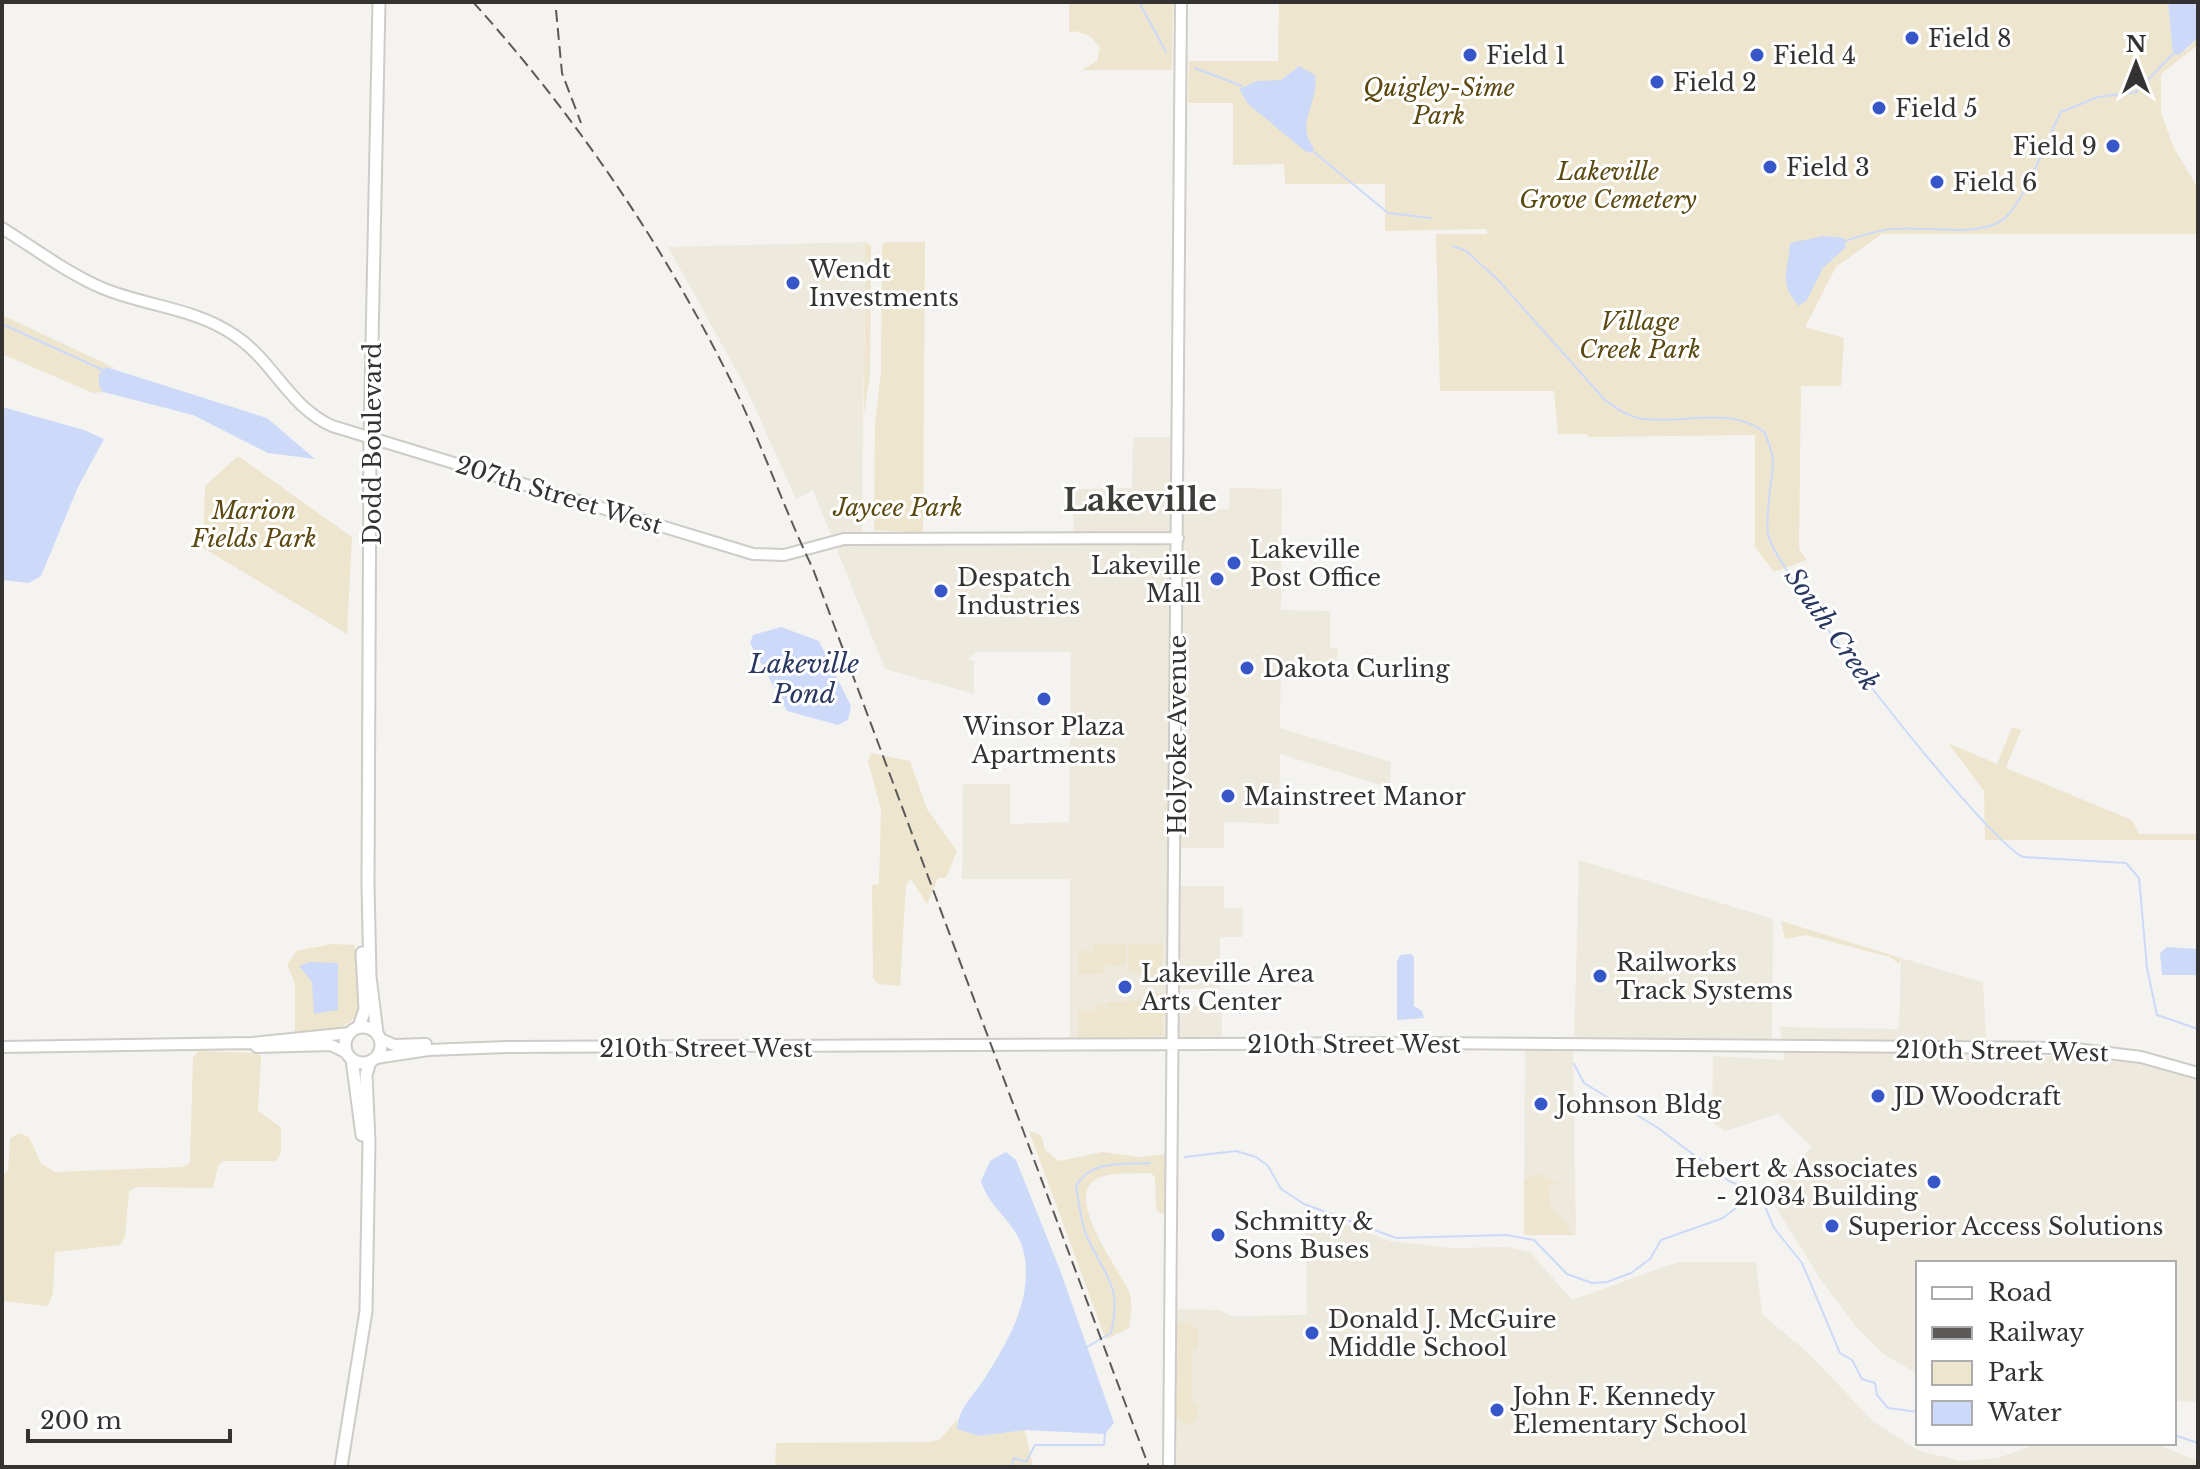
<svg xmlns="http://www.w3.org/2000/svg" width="2200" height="1469" viewBox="0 0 2200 1469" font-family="'Libre Baskerville',serif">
<rect width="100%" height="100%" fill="#f5f3ef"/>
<path fill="#ede9dd" d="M 865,242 L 862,538 L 1073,539 L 1074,489 L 1132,488 L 1133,437 L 1179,437 L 1179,509 L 1229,509 L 1230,488 L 1282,489 L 1281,610 L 1330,611 L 1330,648 L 1338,648 L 1337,664 L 1281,664 L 1280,728 L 1391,762 L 1390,788 L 1280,754 L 1279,824 L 1224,822 L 1224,848 L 1176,848 L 1176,886 L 1224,886 L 1224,908 L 1243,908 L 1243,937 L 1220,937 L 1220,989 L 1175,989 L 1175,1006 L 1222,1006 L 1222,1044 L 1070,1045 L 1070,879 L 962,879 L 963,784 L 1010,784 L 1010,824 L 1069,822 L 1071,652 L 976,652 L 968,659 L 974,662 L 974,694 L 885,669 L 813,490 L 796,499 L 746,388 L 668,247 Z
M 1579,860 L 1773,919 L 1772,1048 L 1574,1045 Z
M 1901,958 L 1983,982 L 1987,1056 L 2080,1056 L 2132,1062 L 2198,1080 L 2198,1402 L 2174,1401 L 2174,1263 L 1918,1263 L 1918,1374 L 1883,1354 L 1856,1327 L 1819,1277 L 1767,1193 L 1812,1147 L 1778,1114 L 1725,1131 L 1712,1122 L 1713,1056 L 1785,1060 L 1780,1027 L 1899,1029 Z
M 1525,1044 L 1573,1045 L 1576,1235 L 1524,1235 Z
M 1306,1209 L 1390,1241 L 1452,1248 L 1508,1247 L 1530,1252 L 1572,1300 L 1678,1262 L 1756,1262 L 1762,1314 L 1807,1352 L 1874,1422 L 1919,1451 L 1962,1461 L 1998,1458 L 2040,1443 L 2154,1443 L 2198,1461 L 2198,1467 L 1174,1467 L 1175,1309 L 1221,1310 L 1230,1316 L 1307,1315 Z"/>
<path fill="#ede5ce" d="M 1069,2 L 1173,2 L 1172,70 L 1082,70 L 1097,61 L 1100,47 L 1090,36 L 1074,31 L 1069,33 Z
M 1279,2 L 2168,2 L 2173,53 L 2186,50 L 2198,38 L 2198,45 L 2161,74 L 2161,113 L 2174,148 L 2198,188 L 2198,234 L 1882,234 L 1836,267 L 1805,327 L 1844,338 L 1841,386 L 1801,386 L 1799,549 L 1807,560 L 1774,572 L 1755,547 L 1755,435 L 1588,437 L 1587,434 L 1558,434 L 1554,391 L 1440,391 L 1436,234 L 1487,234 L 1487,229 L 1385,231 L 1385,184 L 1285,184 L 1284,164 L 1233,165 L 1233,103 L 1188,103 L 1189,61 L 1278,61 Z
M 865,242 L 871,246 L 870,376 L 864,414 Z
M 886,242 L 925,242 L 923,533 L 874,530 L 875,425 L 881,372 L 882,246 Z
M 2,315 L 117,369 L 106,367 L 99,385 L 103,392 L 93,393 L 2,354 Z
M 238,456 L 352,537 L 347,634 L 203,548 L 205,486 Z
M 2012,727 L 2021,730 L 2006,768 L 2132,820 L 2139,834 L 2198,834 L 2198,840 L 1985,840 L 1984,791 L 1948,743 L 1997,764 Z
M 871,753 L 910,761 L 927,809 L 957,851 L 946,878 L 938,878 L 927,904 L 911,879 L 906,885 L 900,986 L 879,984 L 873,978 L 872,885 L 879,884 L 881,810 L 868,761 Z
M 1781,921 L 1901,958 L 1899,964 L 1890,957 L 1806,935 L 1785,939 Z
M 1163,943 L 1162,981 L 1151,981 L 1146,973 L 1128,971 L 1128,944 Z
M 332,944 L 355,945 L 358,1013 C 345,1034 317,1030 295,1033 L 295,983 L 287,965 L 296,951 Z
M 1094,944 L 1126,944 L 1126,966 L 1103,965 L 1103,974 L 1078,974 L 1079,951 L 1093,951 Z
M 1151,992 L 1163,994 L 1162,1036 L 1078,1038 L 1079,1006 L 1082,1011 L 1095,1011 L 1097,1003 L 1101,1003 L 1105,1009 L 1111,1010 L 1103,1003 L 1146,1000 Z
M 198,1051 L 257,1053 L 261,1057 L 258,1111 L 281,1127 L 281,1152 L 276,1161 L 223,1161 L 218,1166 L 213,1188 L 137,1187 L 129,1191 L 125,1237 L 120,1245 L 55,1252 L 53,1293 L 48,1306 L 2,1301 L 2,1176 L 8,1170 L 10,1138 L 19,1133 L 29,1137 L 41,1163 L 55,1172 L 182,1167 L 190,1163 L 193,1058 Z
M 1029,1131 L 1041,1135 L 1045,1150 L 1059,1161 L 1103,1152 L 1139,1157 L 1167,1154 L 1166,1210 L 1162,1214 L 1156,1210 L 1155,1177 L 1151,1173 C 1135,1174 1115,1172 1101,1177 C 1058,1191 1120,1270 1129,1292 C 1134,1304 1130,1315 1129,1328 L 1107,1339 L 1104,1335 Z
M 1536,1173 L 1558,1184 L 1548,1187 L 1551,1210 L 1564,1219 L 1572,1235 L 1524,1235 L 1524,1180 Z
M 1179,1323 L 1191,1323 L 1198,1331 L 1198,1349 L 1192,1350 L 1191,1404 L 1198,1405 L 1197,1419 L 1187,1425 L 1175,1418 L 1176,1326 Z
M 957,1420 L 957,1429 L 979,1436 L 1025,1430 L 1033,1467 L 775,1467 L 776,1443 L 929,1442 L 939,1440 Z"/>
<path fill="#ccd9f9" d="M 2168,2 L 2194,2 L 2198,11 L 2198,38 L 2179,55 L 2173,54 Z
M 1299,66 L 1315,75 C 1320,102 1294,123 1314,148 L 1312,153 L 1305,151 L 1248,104 L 1239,89 L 1257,81 L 1281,80 Z
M 1824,236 L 1844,238 L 1846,247 L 1823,268 L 1807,300 L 1799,306 C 1777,281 1789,272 1790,243 Z
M 106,367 L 267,418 L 315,459 L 268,453 L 193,415 L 103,392 L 99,386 L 99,374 Z
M 2,407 L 84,430 L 104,439 L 78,487 L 41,576 L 29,583 L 2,580 Z
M 781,627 L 819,641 L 851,706 L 848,720 L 838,725 L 787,711 L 750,643 L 753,635 Z
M 2167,947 L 2198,949 L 2198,975 L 2162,975 L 2160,953 Z
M 1411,954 L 1414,957 L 1414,1006 L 1422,1011 L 1424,1018 L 1397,1020 L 1397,962 L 1400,955 Z
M 310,962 L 338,963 L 338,1010 L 314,1014 L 312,982 L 299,966 Z
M 1006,1152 L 1016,1160 L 1060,1270 L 1114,1423 L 1105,1434 L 1025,1430 L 979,1436 L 957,1429 C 959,1408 972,1397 983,1381 C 1008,1342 1035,1297 1023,1249 C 1015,1221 988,1207 981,1181 L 990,1161 Z"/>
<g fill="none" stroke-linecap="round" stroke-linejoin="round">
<path stroke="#ccd9f9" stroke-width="2" d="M 1139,2 L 1166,52
M 1195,68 L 1242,86
M 1314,152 L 1388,213 L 1431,218
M 1845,241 C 1861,236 1876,230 1893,229 C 1924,225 1983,240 2007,216 C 2029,192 2045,142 2061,112 L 2098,97 L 2136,92 L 2173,54
M 1453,246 L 1466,251 L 1498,280 L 1605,400 C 1615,407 1625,415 1638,418 C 1678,426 1732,404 1765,433 C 1768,442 1773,452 1773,462 C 1772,485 1765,511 1768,534 C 1774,571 1987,842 2023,857 L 2126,863 L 2139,878 L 2147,968 L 2157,1015 L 2198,1029
M 2,324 L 103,370
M 1574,1064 L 1584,1083 L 1658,1128 L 1729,1181 L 1751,1191 L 1764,1204 L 1774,1228 L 1802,1263 L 1840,1353 L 1852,1360 L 1862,1379 L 1875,1383 L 1877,1395 L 1888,1408 L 1918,1412
M 1185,1157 L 1236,1151 L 1256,1157 L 1268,1166 L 1281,1189 L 1304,1204 L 1396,1238 L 1506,1235 L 1534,1240 L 1567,1274 L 1592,1283 L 1607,1282 L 1631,1273 L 1650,1259 L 1661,1240 L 1723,1218 L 1754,1194
M 1087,1347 L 1111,1333 C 1122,1285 1106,1278 1087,1237 C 1081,1222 1079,1203 1076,1186 C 1091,1159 1123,1165 1150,1163
M 2174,1435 L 2198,1443
M 996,1467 L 1002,1467
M 1011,1467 L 1014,1458 L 1026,1462 L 1035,1445 L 1104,1445 L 1105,1433"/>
<defs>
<path id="tertiary" d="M 2,228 C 34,248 67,273 102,288 C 145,306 195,308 234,335 C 273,360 288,406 332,426 L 753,554 L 784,555 L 844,539 L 1178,538
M 381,1039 L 394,1045 L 426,1044
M 253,1043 L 257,1047 L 331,1045 L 347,1053
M 2,1047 L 253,1043 L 350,1033
M 376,1058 L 428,1050 L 507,1047 L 1417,1043 L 2068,1048 L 2141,1057 L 2198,1073
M 1169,1467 L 1181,2"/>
<path id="secondary" d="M345 1045a18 18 0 1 1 36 0a18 18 0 1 1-36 0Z
M 359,1027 L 365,1009 L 362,953
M 377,1033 L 370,977 L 368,885 L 370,439 L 379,2
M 352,1059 L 362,1135
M 341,1467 L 366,1311 L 369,1142 L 366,1075 L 370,1062"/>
</defs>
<use href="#tertiary" stroke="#cdccc7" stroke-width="14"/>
<use href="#secondary" stroke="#cdccc7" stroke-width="15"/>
<use href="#tertiary" stroke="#fff" stroke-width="10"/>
<use href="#secondary" stroke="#fff" stroke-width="11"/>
<path stroke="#5b5a58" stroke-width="2" stroke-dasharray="12 6" stroke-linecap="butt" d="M 473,2 C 575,115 662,243 730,379 C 761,441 783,507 813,569 L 1149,1467
M 556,10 L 562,73 L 581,123"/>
</g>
<g fill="#3757c8" stroke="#fff" stroke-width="3">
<circle cx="1912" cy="38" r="8"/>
<circle cx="1470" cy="55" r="8"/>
<circle cx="1757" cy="55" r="8"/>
<circle cx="1657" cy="82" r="8"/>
<circle cx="1879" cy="108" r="8"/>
<circle cx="2113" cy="146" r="8"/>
<circle cx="1770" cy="167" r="8"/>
<circle cx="1937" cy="182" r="8"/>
<circle cx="793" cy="283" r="8"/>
<circle cx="1234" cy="563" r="8"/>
<circle cx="1217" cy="579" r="8"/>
<circle cx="941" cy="591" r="8"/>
<circle cx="1247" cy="668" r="8"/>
<circle cx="1044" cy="699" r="8"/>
<circle cx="1228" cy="796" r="8"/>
<circle cx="1600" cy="976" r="8"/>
<circle cx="1125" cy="987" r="8"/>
<circle cx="1878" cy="1096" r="8"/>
<circle cx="1541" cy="1104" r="8"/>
<circle cx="1934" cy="1182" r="8"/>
<circle cx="1832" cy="1226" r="8"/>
<circle cx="1218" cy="1235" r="8"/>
<circle cx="1312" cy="1333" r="8"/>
<circle cx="1497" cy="1410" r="8"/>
</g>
<g text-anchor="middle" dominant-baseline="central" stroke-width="6" stroke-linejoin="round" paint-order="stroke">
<g font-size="24" fill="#343332" stroke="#fff" text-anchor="start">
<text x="1928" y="38">Field 8</text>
<text x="1486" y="55">Field 1</text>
<text x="1773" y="55">Field 4</text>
<text x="1673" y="82">Field 2</text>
<text x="1895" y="108">Field 5</text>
<text x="2097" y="146" text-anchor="end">Field 9</text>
<text x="1786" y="167">Field 3</text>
<text x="1953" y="182">Field 6</text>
<text x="809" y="269">Wendt<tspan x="809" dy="28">Investments</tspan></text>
<text x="1250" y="549">Lakeville<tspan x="1250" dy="28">Post Office</tspan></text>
<text x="1201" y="565" text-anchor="end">Lakeville<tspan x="1201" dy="28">Mall</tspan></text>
<text x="957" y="577">Despatch<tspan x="957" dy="28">Industries</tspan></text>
<text x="1263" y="668">Dakota Curling</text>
<text x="1044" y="726" text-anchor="middle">Winsor Plaza<tspan x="1044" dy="28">Apartments</tspan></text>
<text x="1244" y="796">Mainstreet Manor</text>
<text x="1616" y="962">Railworks<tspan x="1616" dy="28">Track Systems</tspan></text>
<text x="1141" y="973">Lakeville Area<tspan x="1141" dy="28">Arts Center</tspan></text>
<text x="1894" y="1096">JD Woodcraft</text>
<text x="1557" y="1104">Johnson Bldg</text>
<text x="1918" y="1168" text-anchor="end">Hebert &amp; Associates<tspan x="1918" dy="28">- 21034 Building</tspan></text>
<text x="1234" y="1221">Schmitty &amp;<tspan x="1234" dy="28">Sons Buses</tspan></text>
<text x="1848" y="1226">Superior Access Solutions</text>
<text x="1328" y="1319">Donald J. McGuire<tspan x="1328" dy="28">Middle School</tspan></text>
<text x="1513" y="1396">John F. Kennedy<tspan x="1513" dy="28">Elementary School</tspan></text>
</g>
<g font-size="24" font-style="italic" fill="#5b4910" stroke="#fff">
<text x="1439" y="87">Quigley-Sime<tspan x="1439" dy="28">Park</tspan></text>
<text x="1608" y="171">Lakeville<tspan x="1608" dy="28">Grove Cemetery</tspan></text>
<text x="1640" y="321">Village<tspan x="1640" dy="28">Creek Park</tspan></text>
<text x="898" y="507">Jaycee Park</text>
<text x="254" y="510">Marion<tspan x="254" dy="28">Fields Park</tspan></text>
</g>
<g font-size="24" fill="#343332" stroke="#fff">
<text transform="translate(372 444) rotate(-90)">Dodd Boulevard</text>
<text transform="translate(559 495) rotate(17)">207th Street West</text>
<text transform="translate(1177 735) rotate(-90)">Holyoke Avenue</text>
<text x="1354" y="1044">210th Street West</text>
<text x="706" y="1048">210th Street West</text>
<text transform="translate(2002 1051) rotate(1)">210th Street West</text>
</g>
<g font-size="26" font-style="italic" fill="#293761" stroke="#fff">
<text transform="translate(1832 629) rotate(55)">South Creek</text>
<text x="804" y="664">Lakeville<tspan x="804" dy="30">Pond</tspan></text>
</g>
<g font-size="32" font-weight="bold" fill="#3f3d3a" stroke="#fff">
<text x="1140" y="500">Lakeville</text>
</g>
</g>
<rect width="2200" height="1469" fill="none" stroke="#343332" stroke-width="8"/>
<rect x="1916" y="1261" width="260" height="184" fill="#ffffff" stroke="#aeadad" stroke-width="2"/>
<rect x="1932" y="1287" width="40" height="12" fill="#ffffff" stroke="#aeadad" stroke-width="2"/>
<text x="1988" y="1301" font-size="24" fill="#343332">Road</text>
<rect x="1932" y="1327" width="40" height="12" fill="#5b5a58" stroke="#aeadad" stroke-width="2"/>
<text x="1988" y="1341" font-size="24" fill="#343332">Railway</text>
<rect x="1932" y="1361" width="40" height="24" fill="#ede5ce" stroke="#aeadad" stroke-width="2"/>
<text x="1988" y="1381" font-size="24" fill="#343332">Park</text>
<rect x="1932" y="1401" width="40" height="24" fill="#ccd9f9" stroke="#aeadad" stroke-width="2"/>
<text x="1988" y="1421" font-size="24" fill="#343332">Water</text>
<g transform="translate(2136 64)" stroke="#ffffff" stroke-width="6" paint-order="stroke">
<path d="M0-6L14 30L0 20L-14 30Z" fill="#343332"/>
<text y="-12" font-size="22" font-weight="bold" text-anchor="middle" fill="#343332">N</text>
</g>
<path d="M28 1429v12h202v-12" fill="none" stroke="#343332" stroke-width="4"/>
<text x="40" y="1429" font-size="24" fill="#343332" stroke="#ffffff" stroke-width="6" paint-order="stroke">200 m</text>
</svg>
